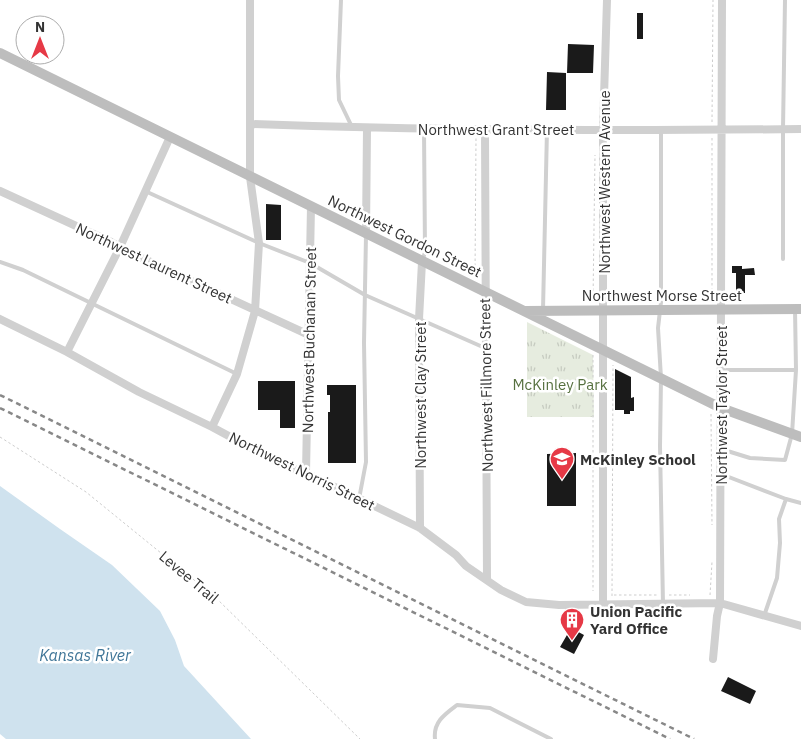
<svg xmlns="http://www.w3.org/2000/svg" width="801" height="739" viewBox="0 0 801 739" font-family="'IBM Plex Sans',sans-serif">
<defs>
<pattern id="grass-tufts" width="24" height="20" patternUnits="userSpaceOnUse" patternTransform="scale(1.25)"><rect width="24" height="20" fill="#e6ecdf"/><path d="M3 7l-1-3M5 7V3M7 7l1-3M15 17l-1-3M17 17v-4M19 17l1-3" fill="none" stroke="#c6cbc0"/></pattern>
</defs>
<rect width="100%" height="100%" fill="#fff"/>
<path fill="url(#grass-tufts)" d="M 527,322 L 593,355 L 594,417 L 527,417 Z"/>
<path fill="#cfe2ee" d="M 0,486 L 60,529 L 112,565 L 160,611 L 175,640 L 184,666 L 251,739 L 6,739 L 0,734 Z"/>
<path fill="#1a1a1a" d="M 637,13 L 643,13 L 643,39 L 637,39 Z
M 568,44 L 594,45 L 593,73 L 567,73 Z
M 547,72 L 566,73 L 566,110 L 546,110 Z
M 266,204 L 281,205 L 281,240 L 266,240 Z
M 732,266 L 742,266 L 742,269 L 754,268 L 755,275 L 745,275 L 745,293 L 736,293 L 736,273 L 732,273 Z
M 615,369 L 631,377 L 631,398 L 634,397 L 634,411 L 630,411 L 630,414 L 624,414 L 624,410 L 615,410 Z
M 258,381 L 295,381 L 295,428 L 280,428 L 280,410 L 258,410 Z
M 327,385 L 356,385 L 356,463 L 328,463 L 328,412 L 330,412 L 330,395 L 327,395 Z
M 576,453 L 576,506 L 547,506 L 547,454 Z
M 571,628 L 584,635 L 574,654 L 560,647 Z
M 728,677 L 756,691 L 750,704 L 721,691 Z"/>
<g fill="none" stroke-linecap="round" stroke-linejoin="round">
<path stroke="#cdcdcd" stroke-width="1" stroke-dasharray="2.5 2.5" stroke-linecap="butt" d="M 712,122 L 713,0
M 712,138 L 712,299
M 475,276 L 476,138
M 593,301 L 595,155
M 593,355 L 593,591
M 711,414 L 712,525
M 0,437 L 86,492 L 215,597 L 360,739
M 614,595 L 657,595
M 669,595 L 690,595
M 710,595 L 712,562
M 612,596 L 613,365"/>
<path stroke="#d0d0d0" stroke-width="4" d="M 341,0 L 338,76 L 339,100 L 352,127
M 661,129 L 661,302 L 658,328 L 661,378 L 660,446 L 663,604
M 145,191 L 259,243 L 310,263 L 365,295 L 485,348
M 423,259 L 425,252 L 424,129
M 783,259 L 783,129 L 785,0
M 0,262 L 23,270 L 237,374
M 543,310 L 547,129
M 721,370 L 796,370 L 795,309
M 721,449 L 750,458 L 785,460 L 792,434 L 796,370
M 721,474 L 786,499 L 779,519 L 780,543 L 777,578 L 764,616
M 359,499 L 366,462 L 364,343 L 366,235
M 786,499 L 801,503
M 435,739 C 433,722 445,714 457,705 L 490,708 L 551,739"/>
<path stroke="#d0d0d0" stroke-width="8" d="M 251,124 C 434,131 618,131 801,129
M 485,130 L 487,580
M 0,191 L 111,242 L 127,251 L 309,335
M 366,234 L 367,128
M 0,319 L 67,352 L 139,392 L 212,427 L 281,464 L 306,473 L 420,528 L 456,555 L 466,566 L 501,590 L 526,602 L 559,605 L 720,603 L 801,626
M 67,352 L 120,247 L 170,137
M 212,427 L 237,374 L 255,311 L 259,243 L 250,177 L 250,0
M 306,473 L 311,206
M 420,528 L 419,319 L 422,262
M 603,604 L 603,129 L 607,0
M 713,659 L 717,616 L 720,603 L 722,0"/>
<path stroke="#bdbdbd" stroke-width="10" d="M 0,53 L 721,408 L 801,437
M 525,311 L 801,309"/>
<path stroke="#888" stroke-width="2.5" stroke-dasharray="5 4" stroke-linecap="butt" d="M 0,395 L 694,739
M 0,408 L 670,739"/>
</g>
<defs>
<symbol id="school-pin" viewBox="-11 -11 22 30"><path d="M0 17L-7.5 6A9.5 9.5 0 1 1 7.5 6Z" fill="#e63946" stroke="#fff"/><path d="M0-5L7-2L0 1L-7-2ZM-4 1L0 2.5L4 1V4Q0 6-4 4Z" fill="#fff"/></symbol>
<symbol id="building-pin" viewBox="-11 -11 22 30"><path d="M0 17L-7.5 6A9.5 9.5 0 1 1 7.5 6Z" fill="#e63946" stroke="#fff"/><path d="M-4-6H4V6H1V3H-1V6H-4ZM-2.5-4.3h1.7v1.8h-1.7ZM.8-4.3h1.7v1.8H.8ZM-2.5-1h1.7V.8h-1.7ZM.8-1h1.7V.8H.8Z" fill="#fff"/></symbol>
</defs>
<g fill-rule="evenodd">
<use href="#school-pin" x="548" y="445" width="28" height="38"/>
<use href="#building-pin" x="558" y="606" width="28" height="38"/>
</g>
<g text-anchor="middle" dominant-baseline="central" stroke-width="5" stroke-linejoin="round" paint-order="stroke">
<g font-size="15" fill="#333" stroke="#fff">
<text x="496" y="129">Northwest Grant Street</text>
<text transform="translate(604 182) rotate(-90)">Northwest Western Avenue</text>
<text transform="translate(405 236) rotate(26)">Northwest Gordon Street</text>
<text transform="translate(154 263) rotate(25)">Northwest Laurent Street</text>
<text x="662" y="295">Northwest Morse Street</text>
<text transform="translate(309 340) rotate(-89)">Northwest Buchanan Street</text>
<text transform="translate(486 385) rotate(-91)">Northwest Fillmore Street</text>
<text transform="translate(420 395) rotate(-90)">Northwest Clay Street</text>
<text transform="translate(721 405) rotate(-90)">Northwest Taylor Street</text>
<text transform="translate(302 471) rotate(26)">Northwest Norris Street</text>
<text transform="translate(189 577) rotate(40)">Levee Trail</text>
</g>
<g font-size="15" fill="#56703f" stroke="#fff">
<text x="560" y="384">McKinley Park</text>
</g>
<g font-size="15" font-weight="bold" fill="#333" stroke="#fff" text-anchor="start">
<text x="580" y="459">McKinley School</text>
<text x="590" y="611">Union Pacific<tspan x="590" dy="17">Yard Office</tspan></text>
</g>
<g font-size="16" font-style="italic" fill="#3f7597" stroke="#fff">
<text x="85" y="655">Kansas River</text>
</g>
</g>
<g transform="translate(40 40)"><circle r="24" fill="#ffffff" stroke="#adadad"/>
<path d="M0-4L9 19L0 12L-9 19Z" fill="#e63946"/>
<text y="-8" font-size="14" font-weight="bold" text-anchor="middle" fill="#333333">N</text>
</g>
</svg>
